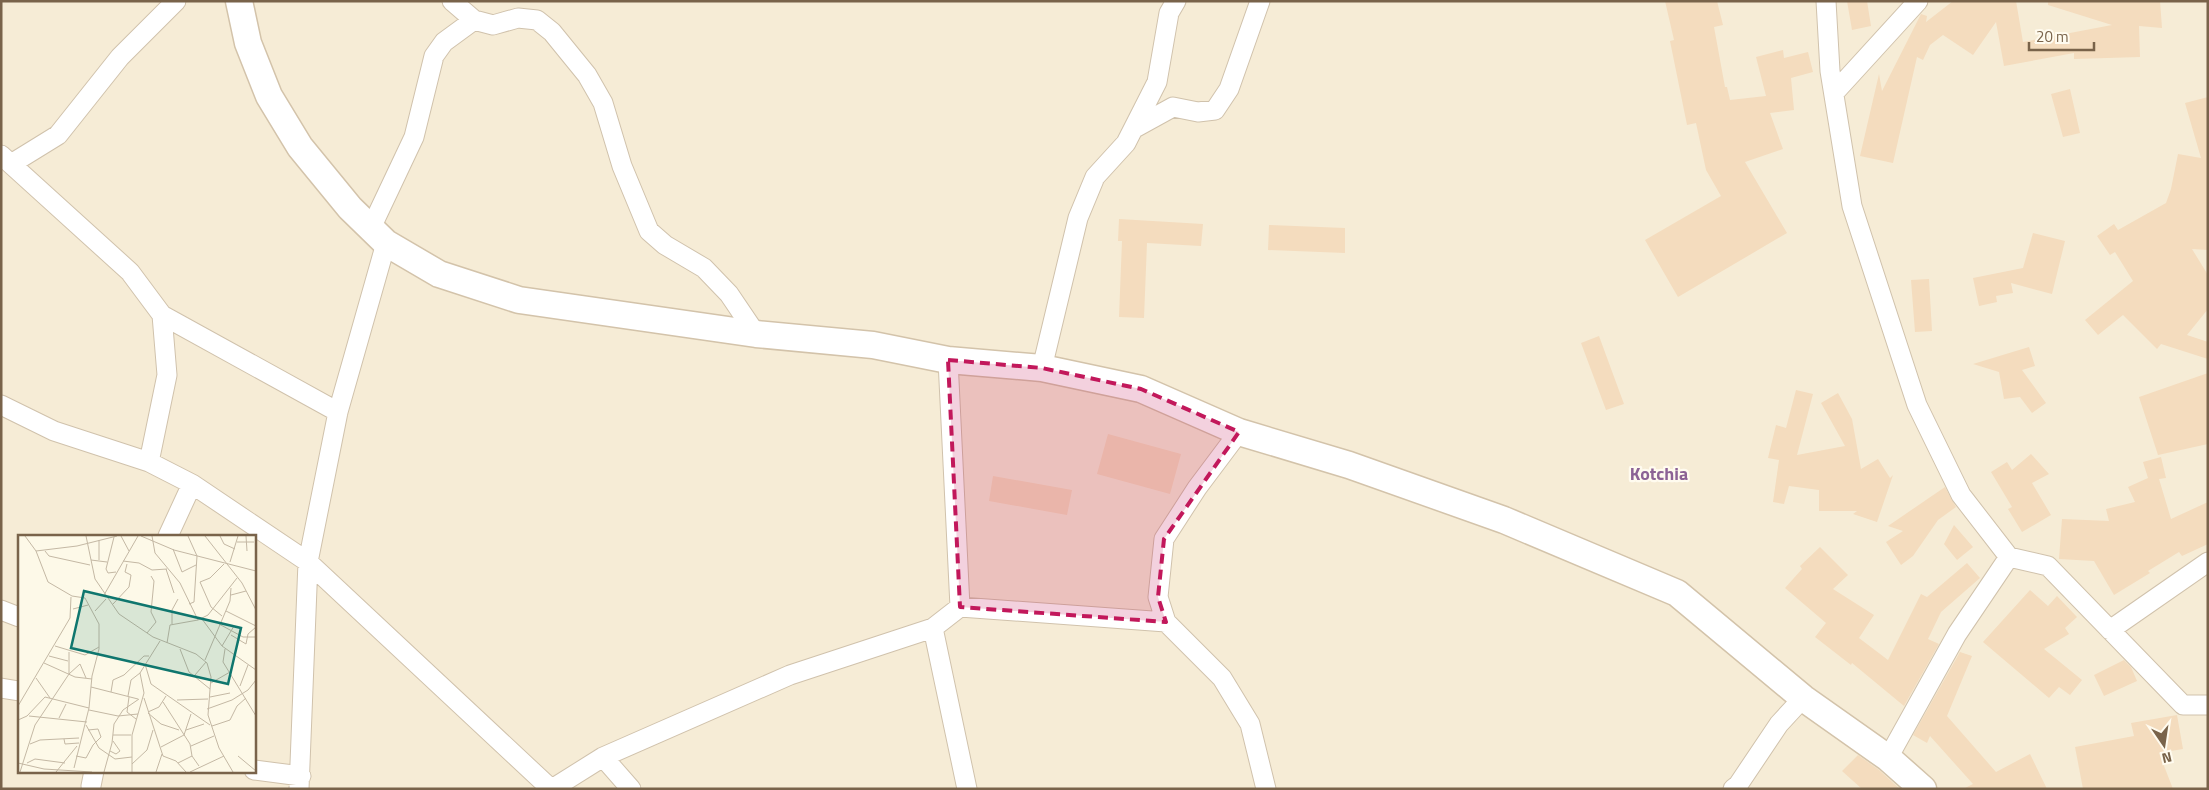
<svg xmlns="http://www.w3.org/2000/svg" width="2209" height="790" viewBox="0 0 2209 790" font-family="'Titillium Web',sans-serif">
<rect width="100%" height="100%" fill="#fdf9e8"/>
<path fill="#f6ecd6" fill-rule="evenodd" d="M 1,1 L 2208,1 L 2208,789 L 1,789 ZM 19,536 L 254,536 L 254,771 L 19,771 Z"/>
<path fill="#f4dcbe" d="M 1665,1 L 1717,1 L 1723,25 L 1714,27 L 1725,87 L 1727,87 L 1730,100 L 1766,96 L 1756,57 L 1783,50 L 1784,58 L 1808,52 L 1813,72 L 1791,78 L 1794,110 L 1770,113 L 1783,149 L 1745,162 L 1787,233 L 1678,297 L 1645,240 L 1721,196 L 1706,170 L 1696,123 L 1687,125 L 1670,41 L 1674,40 Z
M 1847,1 L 1867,1 L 1871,26 L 1852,30 Z
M 1953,1 L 2016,1 L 2023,42 L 2112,25 L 2048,5 L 2048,1 L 2160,1 L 2162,28 L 2139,26 L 2140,57 L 2074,59 L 2074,53 L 2004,66 L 1996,22 L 1973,55 L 1943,35 L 1930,45 L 1923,60 L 1917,57 L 1893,163 L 1860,156 L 1879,74 L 1882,91 L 1920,16 L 1921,14 L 1927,16 L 1926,22 Z
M 2070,89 L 2080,133 L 2063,137 L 2051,94 Z
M 2208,97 L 2208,250 L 2192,249 L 2208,275 L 2208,309 L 2187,335 L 2208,342 L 2208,359 L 2161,344 L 2157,349 L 2123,315 L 2098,335 L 2085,320 L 2133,281 L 2115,252 L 2110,255 L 2097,236 L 2114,224 L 2118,230 L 2166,203 L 2171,189 L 2178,154 L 2201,158 L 2185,103 Z
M 1119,219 L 1203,224 L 1201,246 L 1147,243 L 1144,318 L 1119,317 L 1122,241 L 1118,241 Z
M 1269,225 L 1345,228 L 1345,253 L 1268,250 Z
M 2033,233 L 2065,241 L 2052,294 L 2011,283 L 2013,293 L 1996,296 L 1997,302 L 1979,306 L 1973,278 L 2023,268 Z
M 1929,279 L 1932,331 L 1915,332 L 1911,280 Z
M 1599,336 L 1624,404 L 1606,410 L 1581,343 Z
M 2029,347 L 2035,366 L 2022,370 L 2046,403 L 2032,413 L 2020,397 L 2004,399 L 1999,372 L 1973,364 Z
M 2208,373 L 2208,444 L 2158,455 L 2139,397 Z
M 1796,390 L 1813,394 L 1797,455 L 1845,446 L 1821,403 L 1838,393 L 1852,419 L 1861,469 L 1878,459 L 1890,478 L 1893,475 L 1877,522 L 1853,514 L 1857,511 L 1819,511 L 1819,490 L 1789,486 L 1784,504 L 1773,502 L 1779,460 L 1768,458 L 1776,425 L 1786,428 Z
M 1108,434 L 1181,454 L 1170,494 L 1097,474 Z
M 2031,454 L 2049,474 L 2032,483 L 2051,515 L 2022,532 L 2008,509 L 2012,507 L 1991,472 L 2007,462 L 2012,470 Z
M 2161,457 L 2166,478 L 2159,479 L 2171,519 L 2208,502 L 2208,544 L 2182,556 L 2179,552 L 2148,571 L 2150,573 L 2114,595 L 2094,561 L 2059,559 L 2062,519 L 2109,521 L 2106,509 L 2135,502 L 2128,487 L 2148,478 L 2143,462 Z
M 993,476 L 1072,490 L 1067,515 L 989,501 Z
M 1945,487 L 1956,507 L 1938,520 L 1913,556 L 1901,565 L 1886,542 L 1903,531 L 1888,526 Z
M 1954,525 L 1973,547 L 1957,560 L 1944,544 Z
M 1820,547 L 1848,575 L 1833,589 L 1874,615 L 1859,638 L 1888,660 L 1921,594 L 1927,597 L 1967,563 L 1980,578 L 1941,612 L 1928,639 L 1939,644 L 1904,706 L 1852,663 L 1851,665 L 1815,637 L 1826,623 L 1785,588 L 1802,569 L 1800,566 Z
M 2030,590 L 2048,606 L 2057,596 L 2077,617 L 2065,628 L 2069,634 L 2044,649 L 2082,680 L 2070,695 L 2059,687 L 2049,698 L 1983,642 Z
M 1960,652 L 1972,656 L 1947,716 L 1996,772 L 2030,754 L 2047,789 L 1963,789 L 1973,784 L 1930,736 L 1927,743 L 1913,735 Z
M 2124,660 L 2131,667 L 2137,681 L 2104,696 L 2094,675 Z
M 2177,715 L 2183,749 L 2159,753 L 2173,789 L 2083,789 L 2075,747 L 2134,736 L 2131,723 Z
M 1858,755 L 1879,770 L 1900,789 L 1862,789 L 1842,771 Z"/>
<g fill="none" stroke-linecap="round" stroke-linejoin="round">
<defs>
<path id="street" d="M 452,1 L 474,20 L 493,25 L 518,18 L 537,20 L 552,32 L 587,75 L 603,103 L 622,166 L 649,231 L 665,245 L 704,268 L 729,294 L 756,334
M 1826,1 L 1830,71 L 1852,206 L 1917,405 L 1961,495 L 2009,557 L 2048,566 L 2183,705 L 2208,705
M 1834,93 L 1918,1
M 1133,129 L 1173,107 L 1198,112 L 1215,110 L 1229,89 L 1260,1
M 1,155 L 130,272 L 162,315 L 167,375 L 149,462
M 11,164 L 58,135 L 120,57 L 176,1
M 371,228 L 414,137 L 434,56 L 444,42 L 474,20
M 162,315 L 338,412
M 1042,368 L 1078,218 L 1095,177 L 1126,143 L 1157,82 L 1169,13 L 1176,1
M 1,405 L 54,431 L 149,462 L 192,484 L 308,562 L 551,789
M 1239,432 L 1197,488 L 1164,539 L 1158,597 L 1166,622 L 1222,678 L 1250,724 L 1266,789
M 168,536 L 192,484
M 960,607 L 1166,622
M 1,610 L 19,617
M 933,628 L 967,789
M 2110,630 L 2208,562
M 1,688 L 19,691
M 603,757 L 631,789
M 1888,758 L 1957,634 L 2009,557
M 254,770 L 301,776
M 91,786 L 94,771
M 299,789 L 308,562 L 338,412 L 386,243
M 552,789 L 603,757 L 790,675 L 933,628 L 960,607 L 948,360
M 1733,789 L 1738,785 L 1779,724 L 1803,698"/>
<path id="secondary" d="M 239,1 L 248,43 L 269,96 L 300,147 L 350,208 L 386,243 L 439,274 L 519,300 L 756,334 L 873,345 L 948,360 L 1042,368 L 1141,389 L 1239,432 L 1349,465 L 1504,520 L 1677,593 L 1803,698 L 1888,758 L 1923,789"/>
</defs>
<use href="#street" stroke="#d0c2ac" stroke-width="21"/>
<use href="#secondary" stroke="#d3c3aa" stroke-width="29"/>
<use href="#street" stroke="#fff" stroke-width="19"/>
<use href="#secondary" stroke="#fff" stroke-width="26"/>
</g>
<path fill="#c2185b" fill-opacity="0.2" stroke="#c2185b" stroke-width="4" stroke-dasharray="10 6" stroke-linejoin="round" d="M 948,360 L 1042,368 L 1141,389 L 1239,432 L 1164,539 L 1158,597 L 1166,622 L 960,607 Z"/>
<g text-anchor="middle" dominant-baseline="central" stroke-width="4.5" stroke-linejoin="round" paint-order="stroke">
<g font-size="18" font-weight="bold" fill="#8c6295" stroke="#fffbef">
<text x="1659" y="473">Kotchia</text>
</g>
</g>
<g transform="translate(18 535)">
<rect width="238" height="238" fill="#fdf9e8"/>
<path fill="none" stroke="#c4b8a4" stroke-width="1" d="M 7,1 L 18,16 L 30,47 L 54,61 L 67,63 L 81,89 L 81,114 L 74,141 L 71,173 L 56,233M 68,1 L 77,44 L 101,79 L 135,102 L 178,119 L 189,128 L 193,142 L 190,180 L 201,213 L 215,237M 103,1 L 111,16M 123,1 L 156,15 L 238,36M 134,1 L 137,18 L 162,48 L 180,85M 170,1 L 179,21 L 176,67 L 171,69M 187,1 L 224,48 L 238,75M 202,1 L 206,9 L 217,14M 228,1 L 229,16M 96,2 L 88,34 L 90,38 L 98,37M 81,5 L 81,25M 219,7 L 236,7M 155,14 L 164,37 L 178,30M 18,16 L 59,11 L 99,1M 27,16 L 31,21 L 72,30M 73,25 L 89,27M 105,26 L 121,28 L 134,35 L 149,34M 212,27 L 220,1M 148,34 L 156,58M 182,47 L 193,72 L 204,81M 182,47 L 192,43 L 206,29M 86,60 L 120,1M 213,60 L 228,56M 95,69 L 111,52 L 113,40 L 107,37 L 109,29M 55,74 L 70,70M 77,76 L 88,64M 208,76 L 238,91M 184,84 L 204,111 L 238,135M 154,89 L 154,75 L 160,64M 201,89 L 225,102 L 238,102M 129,98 L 138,87 L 133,77 L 136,46 L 133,41M 213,100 L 228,109 L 230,99 L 238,92M 149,108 L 152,90 L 180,85 L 190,80 L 219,43M 37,111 L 67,120 L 81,112M 204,111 L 216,91M 162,114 L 171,137 L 192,154M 207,114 L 205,127 L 238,181M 31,121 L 50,126M 187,125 L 212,66 L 213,53M 26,128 L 57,142 L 74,144M 127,129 L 133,149 L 192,190M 51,139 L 51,117M 177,140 L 188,127M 18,143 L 32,163M 193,148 L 212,137M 222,151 L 230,130M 73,152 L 120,164M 93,157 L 95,145 L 106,140 L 126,121 L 131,121M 110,161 L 113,145 L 122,138M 111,162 L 109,177 L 118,184M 192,162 L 212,158M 126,163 L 145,221 L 158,226 L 168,237M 159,165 L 190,164M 145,167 L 172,209 L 174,221 L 181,231M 0,171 L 52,83 L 53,62M 189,174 L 214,165 L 230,155 L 238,145M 71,175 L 100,181 L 120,179M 130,177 L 141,172 L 148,161M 130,178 L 143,189 L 161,195M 11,181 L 69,187M 41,183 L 48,169M 0,185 L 9,181 L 27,162 L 71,173M 68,190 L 81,213 L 97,224 L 114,222M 194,191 L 212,185 L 219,171 L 228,163M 168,195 L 186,189M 95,200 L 113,200M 46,204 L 47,209 L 61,208M 12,209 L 22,205 L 61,203M 173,211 L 196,201M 143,212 L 166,200 L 173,179M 92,216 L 98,219 L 102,216 L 95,206M 58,221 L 68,223 L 75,210 L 83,202 L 80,194 L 70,195M 220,221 L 238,236M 0,228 L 26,234 L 74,237M 9,228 L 17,224 L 47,228M 160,228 L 174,221M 114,229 L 129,215 L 135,195M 2,237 L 17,190 L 51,139 L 62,129 L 68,143M 38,237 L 59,211M 86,237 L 94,208 L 96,189 L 105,175 L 121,164M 114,237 L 114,200 L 126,158 L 122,138 L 142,106M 138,237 L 144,219M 172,237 L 206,221"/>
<path fill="#0f766e" fill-opacity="0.15" stroke="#0f766e" stroke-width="2.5" d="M 66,56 L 223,93 L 210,149 L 53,113 Z"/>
<rect width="238" height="238" fill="none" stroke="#79634a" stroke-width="2.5"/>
</g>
<rect width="2209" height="790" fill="none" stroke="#79634a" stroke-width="5"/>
<g transform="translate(2164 745) rotate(167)" stroke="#fffbef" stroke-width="4" paint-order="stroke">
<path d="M0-4L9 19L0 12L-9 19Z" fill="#79634a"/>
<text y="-8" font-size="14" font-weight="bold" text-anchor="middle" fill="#79634a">N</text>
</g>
<path d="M2029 42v8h65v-8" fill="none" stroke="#79634a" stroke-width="2.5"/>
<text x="2036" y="42" font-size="15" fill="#79634a" stroke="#fffbef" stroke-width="4" paint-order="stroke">20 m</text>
</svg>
